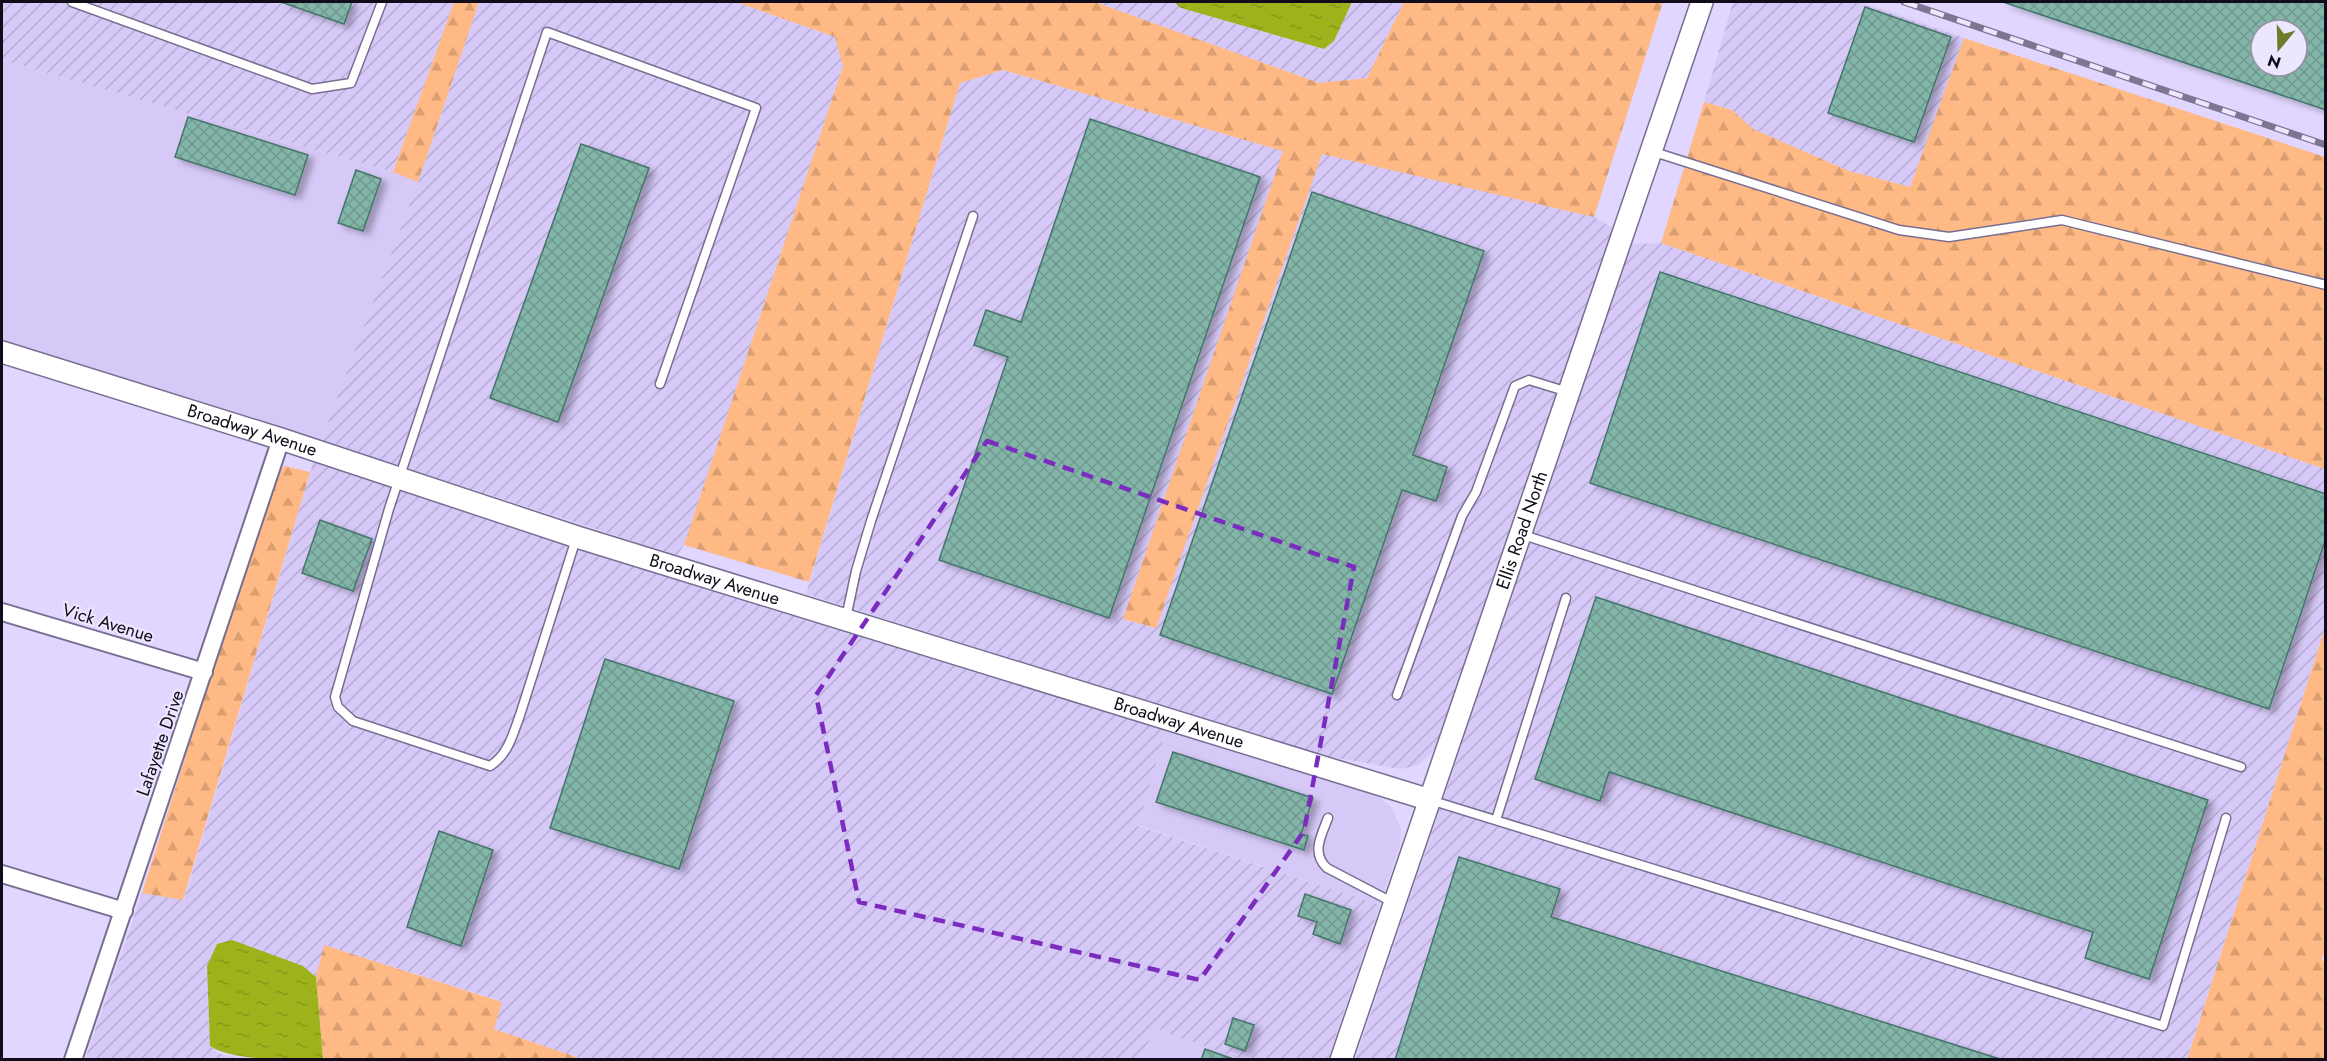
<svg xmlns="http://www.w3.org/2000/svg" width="2327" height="1061" viewBox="0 0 2327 1061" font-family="Jost,sans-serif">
<defs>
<pattern id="industrial-furrows" width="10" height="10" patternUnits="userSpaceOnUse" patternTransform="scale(1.5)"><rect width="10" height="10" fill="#d6c9f8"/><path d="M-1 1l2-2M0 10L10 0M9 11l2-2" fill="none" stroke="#b7abd4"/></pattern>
<pattern id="forest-firs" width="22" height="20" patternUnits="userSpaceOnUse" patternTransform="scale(1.5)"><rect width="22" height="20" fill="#ffb984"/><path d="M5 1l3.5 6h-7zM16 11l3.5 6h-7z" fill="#da9e71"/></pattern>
<pattern id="water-ripples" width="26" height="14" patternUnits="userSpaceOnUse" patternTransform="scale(1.5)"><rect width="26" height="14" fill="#9eb21c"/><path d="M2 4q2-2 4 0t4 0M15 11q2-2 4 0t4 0" fill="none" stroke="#879819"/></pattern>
<pattern id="building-cross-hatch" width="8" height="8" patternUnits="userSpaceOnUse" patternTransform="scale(1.5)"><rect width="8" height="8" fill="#83b5a9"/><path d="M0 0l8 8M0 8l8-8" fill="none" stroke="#709a91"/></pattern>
<filter id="shadow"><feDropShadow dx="6" dy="4" stdDeviation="3" flood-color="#0004"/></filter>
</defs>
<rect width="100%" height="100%" fill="#e1d6ff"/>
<path fill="#d6c9f8" d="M 2,60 L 393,172 L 418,182 L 321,441 L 2,341 Z
M 1166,730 L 1378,796 L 1392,808 L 1401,829 L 1400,844 L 1380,905 L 1138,825 Z
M 1153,1028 L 1241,1059 L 1143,1060 Z"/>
<path fill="url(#industrial-furrows)" d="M 2,2 L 454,2 L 393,172 L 2,60 Z
M 479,2 L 736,2 L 835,37 L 843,66 L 684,545 L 677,555 L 321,441 L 418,182 Z
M 1095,2 L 1174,2 L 1181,8 L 1324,49 L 1334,41 L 1352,2 L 1404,2 L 1367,78 L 1319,83 Z
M 1733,2 L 1858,2 L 1964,38 L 1910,187 L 1849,171 L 1753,129 L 1732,110 L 1704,102 Z
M 1003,70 L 1284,151 L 1123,619 L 1155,628 L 1322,153 L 1594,217 L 1613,228 L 1438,746 L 1419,765 L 1401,769 L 1324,756 L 806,594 L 960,83 Z
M 1661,243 L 2325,469 L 2325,628 L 2187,1059 L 1355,1060 L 1631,244 Z
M 314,459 L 778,610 L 1166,730 L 1138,826 L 1380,905 L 1328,1059 L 1241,1059 L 1153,1028 L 1143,1059 L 582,1059 L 494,1029 L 501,1001 L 324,945 L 316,977 L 303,966 L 207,966 L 210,1045 L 217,1053 L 239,1059 L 85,1060 L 142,893 L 184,900 Z"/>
<path fill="url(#forest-firs)" d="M 454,2 L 479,2 L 418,182 L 393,172 Z
M 736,2 L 1095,2 L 1319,83 L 1367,78 L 1404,2 L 1663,2 L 1594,217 L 1322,154 L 1156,628 L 1123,619 L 1283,151 L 1003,70 L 960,83 L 809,582 L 684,545 L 843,66 L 835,37 Z
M 1964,38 L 2325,157 L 2325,469 L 1661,243 L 1704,102 L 1732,110 L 1753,129 L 1849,171 L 1910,187 Z
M 285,466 L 310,472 L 183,900 L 142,893 L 275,475 Z
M 2325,628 L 2326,947 L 2322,959 L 2326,965 L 2325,1059 L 2187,1060 Z
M 324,945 L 502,1002 L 494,1029 L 582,1059 L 323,1059 L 316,977 Z"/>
<path fill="url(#water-ripples)" d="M 1174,2 L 1352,2 L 1334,41 L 1324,49 L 1181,8 Z
M 232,940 L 303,966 L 316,977 L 323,1059 C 293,1060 231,1061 210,1046 L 207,966 L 217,944 Z"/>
<path fill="url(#building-cross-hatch)" stroke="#45756a" stroke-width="1.5" fill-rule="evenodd" filter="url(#shadow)" d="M 281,2 L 352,2 L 344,24 Z
M 2003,2 L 2326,2 L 2326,110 ZM 2261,30 L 2297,30 L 2297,66 L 2261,66 Z
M 1865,7 L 1951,37 L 1914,142 L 1828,113 Z
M 188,117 L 308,155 L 295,195 L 175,157 Z
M 1090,119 L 1260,177 L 1109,618 L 939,560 L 1008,357 L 974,345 L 986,310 L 1021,322 Z
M 581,144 L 649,168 L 558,422 L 490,398 Z
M 356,170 L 381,179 L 363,231 L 338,223 Z
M 1312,192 L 1484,251 L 1413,455 L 1447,467 L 1436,501 L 1402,490 L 1332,694 L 1160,635 Z
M 1660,272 L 2326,494 L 2326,538 L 2269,709 L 1590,483 Z
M 320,520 L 372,539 L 353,591 L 302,573 Z
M 1596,597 L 2208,800 L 2149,979 L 2085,958 L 2093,932 L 1609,772 L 1600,801 L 1535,779 Z
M 605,659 L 734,701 L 679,869 L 550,828 Z
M 1173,752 L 1313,798 L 1301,834 L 1308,836 L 1304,850 L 1156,802 Z
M 439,831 L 493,850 L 461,946 L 407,927 Z
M 1459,857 L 1560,889 L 1551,917 L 2003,1060 L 1395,1060 Z
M 1305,894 L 1351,910 L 1340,944 L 1313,934 L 1317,922 L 1298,916 Z
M 1233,1018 L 1254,1025 L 1245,1051 L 1225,1044 Z
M 1205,1049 L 1236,1060 L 1201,1060 Z"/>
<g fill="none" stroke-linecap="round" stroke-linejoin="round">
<defs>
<path id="service" d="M 72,2 L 312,89 L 351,83 L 382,2
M 1651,151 L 1899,230 L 1949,237 L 2062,220 L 2326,285
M 1520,534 L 2241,767
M 576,539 L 520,715 C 513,734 508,755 490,766 L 353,721 L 338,707 L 335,697 L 389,509 L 547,32 L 756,108 L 660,384
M 846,618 L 856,571 L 871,521 L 973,216
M 1397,695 L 1462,516 L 1476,492 L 1515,386 L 1529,380 L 1568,392
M 1430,800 L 2163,1026 L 2226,818
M 1328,818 C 1321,836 1311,853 1327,868 L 1394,903
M 1496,820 L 1566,598"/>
<path id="minor" d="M 2,612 L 204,672
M 2,874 L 124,911
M 73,1060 L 281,439"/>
<g id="tertiary">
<path id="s1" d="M 2,352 L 281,439 L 577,537 L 1430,800"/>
<path id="s2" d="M 1341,1060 L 1702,2"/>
</g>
</defs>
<use href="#service" stroke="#786e92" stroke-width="11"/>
<use href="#minor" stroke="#786e92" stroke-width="20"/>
<use href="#tertiary" stroke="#786e92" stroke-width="24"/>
<use href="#service" stroke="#fff" stroke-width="8"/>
<use href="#minor" stroke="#fff" stroke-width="16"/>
<use href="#tertiary" stroke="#fff" stroke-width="21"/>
<defs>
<path id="rail" d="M 1904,2 L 2326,145"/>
</defs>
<use href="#rail" stroke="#7d7591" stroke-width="7"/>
<use href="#rail" stroke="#ede6ff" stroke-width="4.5" stroke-dasharray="14" stroke-linecap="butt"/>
</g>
<path fill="none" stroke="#7b2cbf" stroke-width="4.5" stroke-dasharray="12 8" stroke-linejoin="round" d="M 987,441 L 1354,567 L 1304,831 L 1200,980 L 859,902 L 816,695 Z"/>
<g text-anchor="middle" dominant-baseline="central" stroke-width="4.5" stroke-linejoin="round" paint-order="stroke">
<g font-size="18" fill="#100c19" stroke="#ede6ff">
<text stroke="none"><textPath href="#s1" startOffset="262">Broadway Avenue</textPath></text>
<text stroke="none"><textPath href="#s2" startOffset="560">Ellis Road North</textPath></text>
<text stroke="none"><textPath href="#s1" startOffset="748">Broadway Avenue</textPath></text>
<text transform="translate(108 623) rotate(17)">Vick Avenue</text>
<text stroke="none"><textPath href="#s1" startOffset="1234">Broadway Avenue</textPath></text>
<text transform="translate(160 743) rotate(-71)">Lafayette Drive</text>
</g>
</g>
<rect width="2327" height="1061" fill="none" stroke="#100c19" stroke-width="6"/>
<g transform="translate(2279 48) rotate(199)"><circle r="28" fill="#ede6ff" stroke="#958fa3" stroke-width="1.5"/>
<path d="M0-4.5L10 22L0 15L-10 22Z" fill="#6e7b28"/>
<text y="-9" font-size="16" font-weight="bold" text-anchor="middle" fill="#100c19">N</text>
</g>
</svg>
